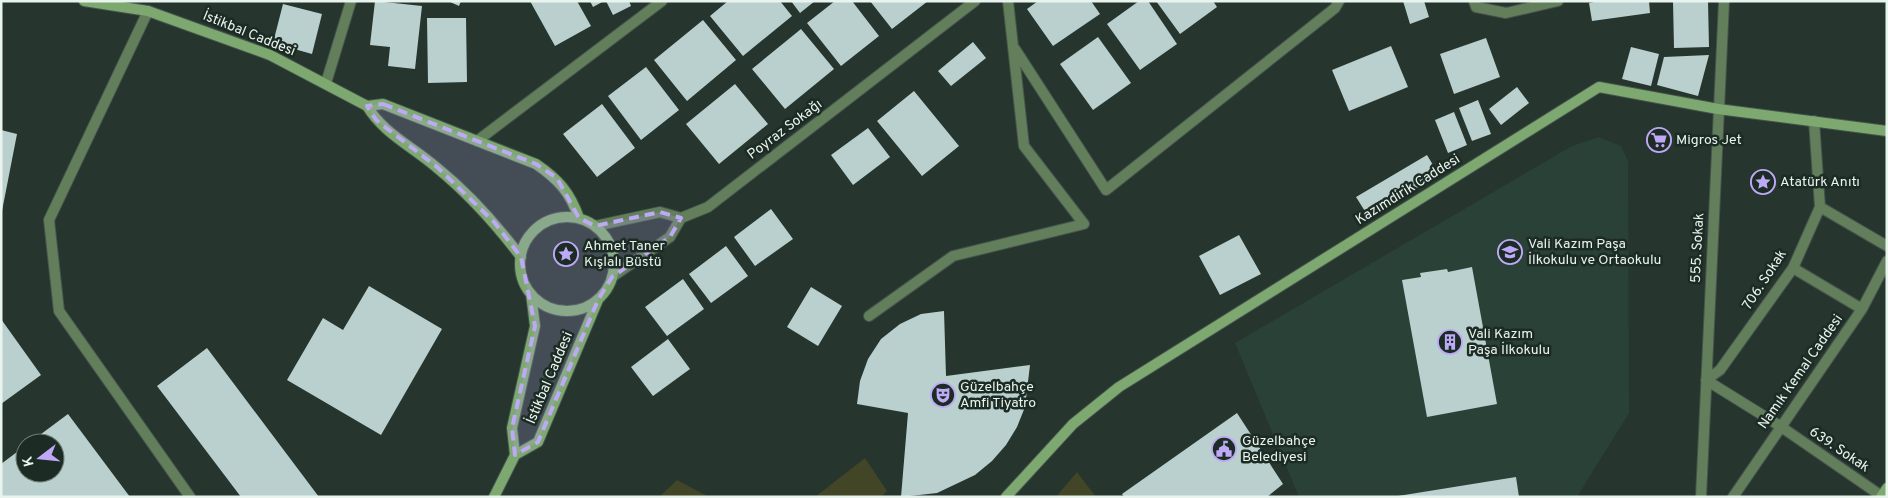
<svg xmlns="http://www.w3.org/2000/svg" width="1888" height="498" viewBox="0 0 1888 498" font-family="Overpass,sans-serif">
<rect width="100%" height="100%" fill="#26352e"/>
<path fill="#2a4137" d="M 1599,137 L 1621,146 L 1628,161 L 1629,413 L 1577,497 L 1299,497 L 1235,343 L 1572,146 Z"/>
<path fill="#424526" d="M 865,458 L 887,491 L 881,497 L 815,497 Z
M 1077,472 L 1096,497 L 1056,497 Z
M 677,480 L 709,497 L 659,497 Z"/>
<path fill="#b9d0ce" d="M 375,1 L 422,6 L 415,69 L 388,66 L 390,47 L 370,45 Z
M 448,1 L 461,1 L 459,6 Z
M 530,1 L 577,1 L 591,26 L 555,46 Z
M 590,1 L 604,1 L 593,7 Z
M 606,1 L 629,1 L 631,6 L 613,15 Z
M 728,1 L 780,1 L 792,16 L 743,56 L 710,16 Z
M 791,1 L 815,1 L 800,13 Z
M 835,1 L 852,1 L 879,36 L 841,66 L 807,23 Z
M 870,1 L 928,1 L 892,29 Z
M 1038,1 L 1091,1 L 1100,14 L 1053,46 L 1027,9 Z
M 1139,1 L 1148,1 L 1177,44 L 1140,70 L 1107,24 Z
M 1156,1 L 1213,1 L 1217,7 L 1180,34 Z
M 1403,1 L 1424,1 L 1429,17 L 1410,24 Z
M 1599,1 L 1649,1 L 1650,13 L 1592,21 L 1589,3 Z
M 1673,1 L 1708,1 L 1709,47 L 1674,48 Z
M 283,4 L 322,14 L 312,54 L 273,43 Z
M 427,18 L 466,18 L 467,82 L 428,83 Z
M 703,20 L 736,60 L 687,101 L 654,60 Z
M 801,29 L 834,69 L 785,109 L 752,69 Z
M 1098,37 L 1131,83 L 1093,110 L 1060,64 Z
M 1486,38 L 1500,77 L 1454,94 L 1440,54 Z
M 973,42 L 986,58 L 951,86 L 938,71 Z
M 1391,46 L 1408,87 L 1349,111 L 1332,70 Z
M 1631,47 L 1659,54 L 1651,86 L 1622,79 Z
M 1709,55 L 1698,96 L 1657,85 L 1664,57 Z
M 646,67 L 679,110 L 641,140 L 608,96 Z
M 735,84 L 768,124 L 719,164 L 686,124 Z
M 1517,87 L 1529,103 L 1501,125 L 1489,109 Z
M 914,91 L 959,146 L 922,176 L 877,121 Z
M 1478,100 L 1491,134 L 1472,141 L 1459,108 Z
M 602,104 L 635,148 L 597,177 L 563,134 Z
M 1454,112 L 1467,145 L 1448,153 L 1435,120 Z
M 868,128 L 890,157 L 853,185 L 831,155 Z
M 1,130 L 17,134 L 2,211 L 1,210 Z
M 1427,155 L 1439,175 L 1368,216 L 1356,197 Z
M 771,209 L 793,239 L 755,266 L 734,237 Z
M 1239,235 L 1261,274 L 1220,295 L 1199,256 Z
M 726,246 L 748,276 L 711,303 L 689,274 Z
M 1472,267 L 1497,404 L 1427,417 L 1402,280 L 1421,277 L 1420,273 L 1447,269 L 1448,272 Z
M 683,279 L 704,309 L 667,336 L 645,307 Z
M 369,286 L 442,329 L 381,435 L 287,380 L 323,318 L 343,330 Z
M 811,287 L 842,306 L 818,346 L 787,327 Z
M 944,311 L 946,376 L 1030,365 L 1025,407 L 1017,427 L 1006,445 L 992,461 L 975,475 L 937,493 L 901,497 L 908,413 L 857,404 L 860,381 L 868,359 L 881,339 L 900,324 L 921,314 Z
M 1,319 L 41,375 L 1,404 Z
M 668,339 L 690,369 L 653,396 L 631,367 Z
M 207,348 L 319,497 L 241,497 L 157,386 Z
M 1237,413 L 1283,484 L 1267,497 L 1124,497 L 1122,494 Z
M 68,414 L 130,497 L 1,497 L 1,464 L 25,446 L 25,473 L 55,473 L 55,443 L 29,443 Z
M 1516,477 L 1519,497 L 1398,497 L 1398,496 Z"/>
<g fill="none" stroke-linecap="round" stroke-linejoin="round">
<defs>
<path id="street" d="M 1474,1 L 1476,7 L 1506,13 L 1558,1
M 148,11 L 49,220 L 59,311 L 190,497
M 1015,49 L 1106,190 L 1335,8 L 1339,1
M 326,83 L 351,1
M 1814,121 L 1820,207 L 1793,268 L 1720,370 L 1706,380 L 1780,426 L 1883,497
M 477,141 L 662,1
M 1820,207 L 1887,246
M 595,226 L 660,212 L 681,218
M 1793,268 L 1862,309
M 612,277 L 670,237 L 681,218 L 708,207 L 975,1
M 869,316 L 953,256 L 1084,224 L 1024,146 L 1008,1
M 1701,497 L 1724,1
M 1733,497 L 1862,309 L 1887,261"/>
<path id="secondary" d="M 84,1 L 148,11 L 270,55 L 367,106 C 383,133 413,147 436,167 C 468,193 496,224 521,257
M 367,106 L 383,104 L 536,164 C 558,179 570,192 579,218
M520 264a47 47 0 1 1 94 0a47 47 0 1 1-94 0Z
M 515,455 L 538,442 L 598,300
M 494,497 L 515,455 L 512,428 L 535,326 L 531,294
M 1006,497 L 1073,424 L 1119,387 L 1599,87 L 1718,109 L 1887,131
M 1881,497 L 1887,488"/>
</defs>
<use href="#street" stroke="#45544d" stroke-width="12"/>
<use href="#secondary" stroke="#45544d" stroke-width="12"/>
<use href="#street" stroke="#627e5b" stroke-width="10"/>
<use href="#secondary" stroke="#7da970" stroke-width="10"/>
</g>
<path fill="#bda9f5" fill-opacity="0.2" stroke="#bda9f5" stroke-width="4" stroke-dasharray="10 6" stroke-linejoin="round" d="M 383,104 L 536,164 L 557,178 L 579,218 L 595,226 L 660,212 L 681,218 L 670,237 L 612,277 L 598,300 L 538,442 L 515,455 L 512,428 L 535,326 L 521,257 L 494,222 L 437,167 L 376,120 L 367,106 Z"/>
<defs>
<symbol id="supermarket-ring" viewBox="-11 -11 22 22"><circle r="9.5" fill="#1c2b24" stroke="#bda9f5" stroke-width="1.5"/><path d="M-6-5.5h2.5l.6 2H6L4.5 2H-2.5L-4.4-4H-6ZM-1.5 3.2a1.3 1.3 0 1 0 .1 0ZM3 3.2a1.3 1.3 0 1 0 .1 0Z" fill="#bda9f5"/></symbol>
<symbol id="sight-ring" viewBox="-11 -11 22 22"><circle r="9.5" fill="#1c2b24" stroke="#bda9f5" stroke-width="1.5"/><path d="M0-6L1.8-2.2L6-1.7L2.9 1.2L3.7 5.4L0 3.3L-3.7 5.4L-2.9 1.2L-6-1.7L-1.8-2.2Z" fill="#bda9f5"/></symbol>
<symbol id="school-ring" viewBox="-11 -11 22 22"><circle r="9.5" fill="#1c2b24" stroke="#bda9f5" stroke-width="1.5"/><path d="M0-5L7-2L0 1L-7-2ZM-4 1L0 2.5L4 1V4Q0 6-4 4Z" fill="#bda9f5"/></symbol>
<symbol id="building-ring" viewBox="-11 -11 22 22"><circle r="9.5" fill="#1c2b24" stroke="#bda9f5" stroke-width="1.5"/><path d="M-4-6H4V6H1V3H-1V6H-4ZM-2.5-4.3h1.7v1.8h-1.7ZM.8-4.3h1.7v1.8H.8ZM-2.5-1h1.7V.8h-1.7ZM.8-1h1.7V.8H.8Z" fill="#bda9f5"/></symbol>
<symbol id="theatre-ring" viewBox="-11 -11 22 22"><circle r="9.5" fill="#1c2b24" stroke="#bda9f5" stroke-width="1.5"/><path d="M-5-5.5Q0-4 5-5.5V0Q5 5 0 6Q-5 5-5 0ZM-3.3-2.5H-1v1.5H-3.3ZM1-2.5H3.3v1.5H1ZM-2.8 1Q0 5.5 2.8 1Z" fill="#bda9f5"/></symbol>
<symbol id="civic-ring" viewBox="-11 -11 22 22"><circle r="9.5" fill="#1c2b24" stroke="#bda9f5" stroke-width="1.5"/><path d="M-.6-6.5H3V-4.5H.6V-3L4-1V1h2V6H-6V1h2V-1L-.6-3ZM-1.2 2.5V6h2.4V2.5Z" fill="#bda9f5"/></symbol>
</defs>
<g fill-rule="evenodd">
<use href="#supermarket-ring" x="1645" y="126" width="28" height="28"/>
<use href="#sight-ring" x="1749" y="168" width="28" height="28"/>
<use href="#school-ring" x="1496" y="238" width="28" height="28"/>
<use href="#sight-ring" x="552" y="240" width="28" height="28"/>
<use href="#building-ring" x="1436" y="328" width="28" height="28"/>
<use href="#theatre-ring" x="929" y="381" width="28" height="28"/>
<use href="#civic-ring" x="1210" y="435" width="28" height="28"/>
</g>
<g text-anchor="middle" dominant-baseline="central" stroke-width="5" stroke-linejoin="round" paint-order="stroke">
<g font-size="14" fill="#eaf4ef" stroke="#1c2b24">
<text transform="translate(249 34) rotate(22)">İstikbal Caddesi</text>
<text transform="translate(785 130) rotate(-37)">Poyraz Sokağı</text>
<text transform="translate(1408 190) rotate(-32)">Kazımdirik Caddesi</text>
<text transform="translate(1698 248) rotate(-87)">555. Sokak</text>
<text transform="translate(1765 280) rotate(-57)">706. Sokak</text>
<text transform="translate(1801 372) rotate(-55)">Namık Kemal Caddesi</text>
<text transform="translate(550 378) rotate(-67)">İstikbal Caddesi</text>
<text transform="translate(1839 450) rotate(34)">639. Sokak</text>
</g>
<g font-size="14" fill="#eaf4ef" stroke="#1c2b24" text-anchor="start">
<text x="1676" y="140">Migros Jet</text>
<text x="1780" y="182">Atatürk Anıtı</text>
<text x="1528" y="244">Vali Kazım Paşa<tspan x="1528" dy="16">İlkokulu ve Ortaokulu</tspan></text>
<text x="584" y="246">Ahmet Taner<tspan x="584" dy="16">Kışlalı Büstü</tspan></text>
<text x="1468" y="334">Vali Kazım<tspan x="1468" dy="16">Paşa İlkokulu</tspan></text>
<text x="960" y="387">Güzelbahçe<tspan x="960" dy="16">Amfi Tiyatro</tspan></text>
<text x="1242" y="441">Güzelbahçe<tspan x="1242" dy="16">Belediyesi</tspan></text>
</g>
</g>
<rect width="1888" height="498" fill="none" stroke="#eaf4ef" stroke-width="5"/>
<g transform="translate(40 458) rotate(254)"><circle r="24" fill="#1c2b24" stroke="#6e7b75"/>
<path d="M0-4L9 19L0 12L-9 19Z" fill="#bda9f5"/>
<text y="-8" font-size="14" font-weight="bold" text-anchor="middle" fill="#eaf4ef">K</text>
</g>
</svg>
